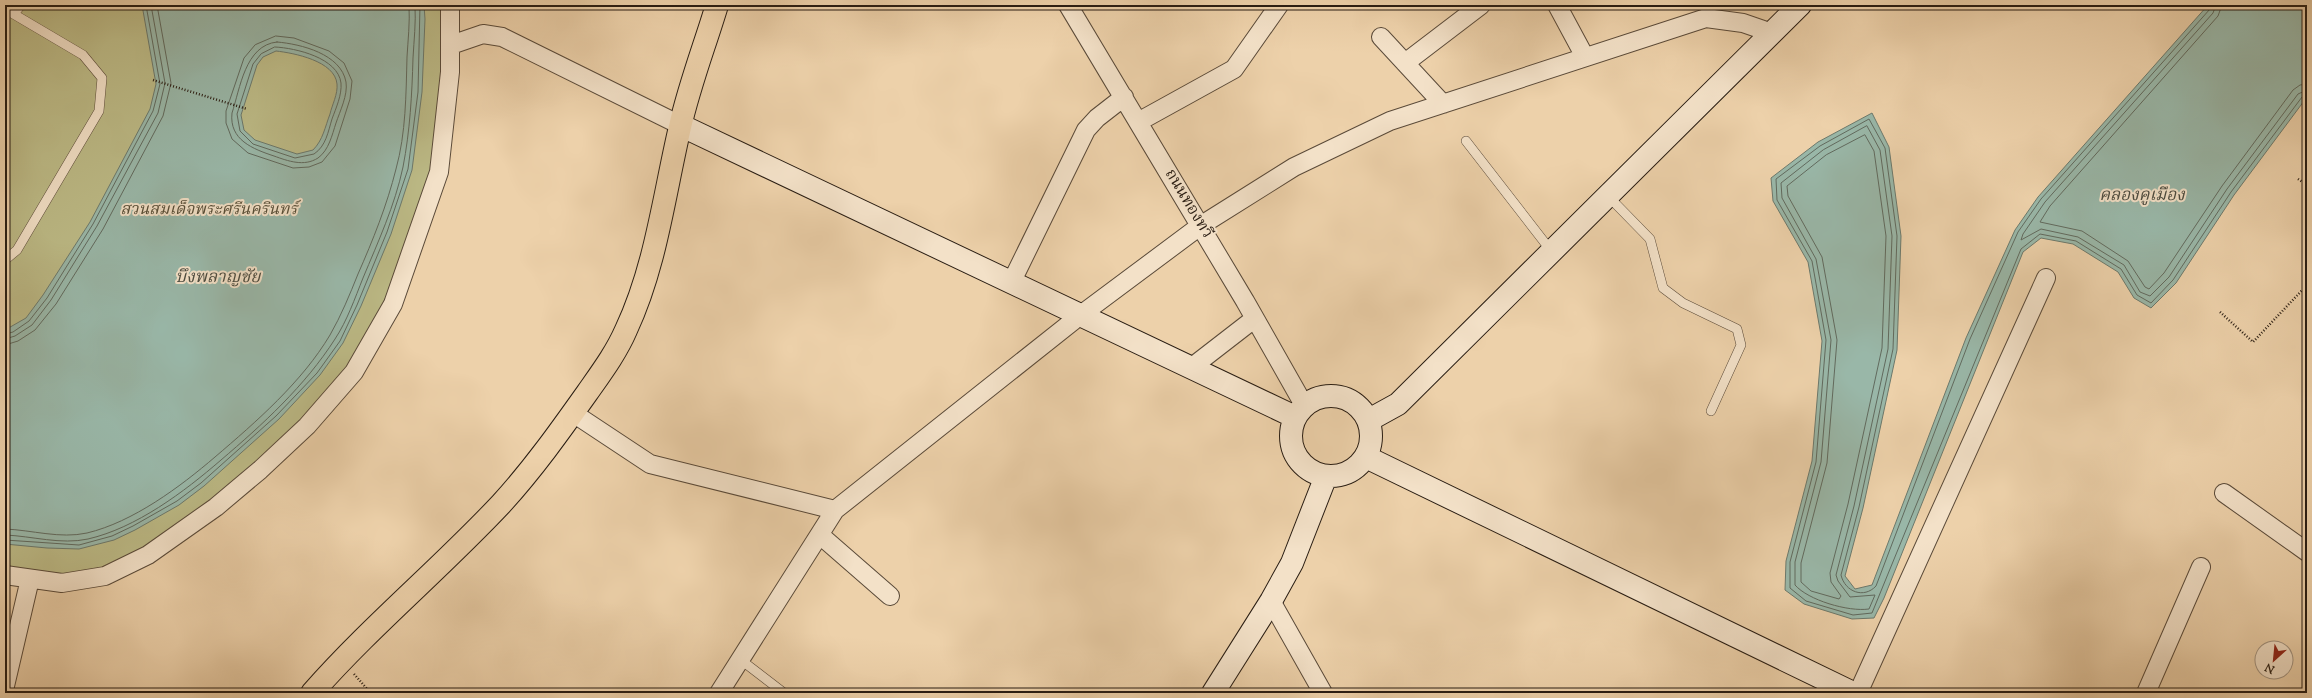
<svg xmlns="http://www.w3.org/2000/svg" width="2312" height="698" viewBox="0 0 2312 698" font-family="'Sorts Mill Goudy','Noto Serif Thai',serif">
<rect width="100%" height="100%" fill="#edd1aa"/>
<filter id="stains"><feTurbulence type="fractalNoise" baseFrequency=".005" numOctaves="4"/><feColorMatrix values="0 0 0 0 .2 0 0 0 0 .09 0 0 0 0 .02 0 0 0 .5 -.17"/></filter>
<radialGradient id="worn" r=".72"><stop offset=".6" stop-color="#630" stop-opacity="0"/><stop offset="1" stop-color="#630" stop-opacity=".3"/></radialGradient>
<path fill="#bcba86" stroke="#726c4c" d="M 5,5 L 450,5 L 451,45 L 459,61 L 439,172 L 354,372 L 260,470 L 105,576 L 5,575 Z"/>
<path fill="#99b7a8" stroke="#6c796c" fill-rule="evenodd" d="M 142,5 L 424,5 L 425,19 L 422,92 L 412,170 L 391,234 L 361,306 L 343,343 L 320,375 L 279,419 L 204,486 L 179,505 L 135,530 L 114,540 L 79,549 L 47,548 L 5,544 L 5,330 L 26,318 L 43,295 L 90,222 L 150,109 L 156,84 ZM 276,51 C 294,53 335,61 337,84 C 338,94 332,105 330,114 C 325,127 323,140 313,150 L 297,154 L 255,140 L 244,130 L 241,115 L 257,65 L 263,57 Z
M 2208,5 L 2307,5 L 2307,97 L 2234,195 L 2176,283 L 2151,308 L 2134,298 L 2118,272 L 2073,244 L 2041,238 L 2023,252 L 1884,598 L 1874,618 L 1852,619 L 1804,604 L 1785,590 L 1786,561 L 1812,461 L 1822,341 L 1808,262 L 1773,201 L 1771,178 L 1818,142 L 1872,113 L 1889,147 L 1901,236 L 1897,350 L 1863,508 L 1845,576 L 1855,589 L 1872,585 L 1966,338 L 2015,230 L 2038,197 Z"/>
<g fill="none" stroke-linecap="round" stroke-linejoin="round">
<path stroke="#616a5e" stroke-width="1" d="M 2211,5 L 2210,9 L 2041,199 L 2018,232 L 1970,339 L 1876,586 C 1864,599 1845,592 1841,575 L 1859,507 L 1893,349 L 1897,236 L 1885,148 L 1869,119 L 1820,146 L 1776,179 L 1777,200 L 1812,261 L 1826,340 L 1816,462 L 1790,562 L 1790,588 L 1806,601 L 1853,615 L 1872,613 L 2021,249 L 2040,234 L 2076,241 L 2121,269 L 2137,295 L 2151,303 L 2173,280 L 2231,192 L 2302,97 L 2307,95
M 2216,5 L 2213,13 L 2045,202 L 2023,234 L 2021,240 L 2041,229 L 2078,237 L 2124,265 L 2140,292 L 2150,296 L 2169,277 L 2227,189 L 2298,94 L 2307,90
M 2222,5 L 2218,16 L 2050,206 L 2040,222 L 2082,231 L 2128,261 L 2145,287 L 2149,289 L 2164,273 L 2222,186 L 2293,90 L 2300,85 L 2307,84
M 276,36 L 294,38 L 329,51 L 344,63 L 352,81 L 350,99 L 335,146 L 322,162 L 309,167 L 293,168 L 248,153 L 232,139 L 226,123 L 226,111 L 244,58 L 255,45 Z
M 277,42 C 301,44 341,54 346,82 C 348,95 340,111 336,123 C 332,135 329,150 318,158 C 304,167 288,161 274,156 C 253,149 229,140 232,113 C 240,89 245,45 277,42 Z
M 275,47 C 296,48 338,58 341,83 C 342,95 336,108 332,119 C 328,132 326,146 314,154 L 295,158 L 253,144 L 240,131 L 237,114 L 253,64 L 261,54 Z
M 1867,126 L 1880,150 L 1892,236 L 1888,349 L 1854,506 L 1836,575 L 1838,581 L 1850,597 L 1875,595 L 1869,609 C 1848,612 1808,600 1795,585 L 1795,562 L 1821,462 L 1831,340 L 1816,259 L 1782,198 L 1781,183 L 1823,150 Z
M 1865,135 L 1874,151 L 1886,236 L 1882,348 L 1848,504 L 1830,573 L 1831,582 L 1841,596 L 1839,599 L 1811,591 L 1801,582 L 1801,563 L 1827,463 L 1837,340 L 1822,257 L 1788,196 L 1787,186 L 1826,155 Z
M 5,334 L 13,332 L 29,321 L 47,298 L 93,224 L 153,111 L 160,84 L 146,5
M 5,339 L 15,336 L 32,325 L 51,300 L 97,226 L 158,113 L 165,83 L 151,5
M 5,345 L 18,341 L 35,330 L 56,304 L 103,229 L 163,116 L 171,83 L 157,5
M 5,529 C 32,530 60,539 87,533 C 133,522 180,487 215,457 C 256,422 302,382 330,335 C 341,316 350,294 358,274 C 373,240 387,205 396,169 C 406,133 406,94 407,57 C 408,40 410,23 409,5
M 5,535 C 32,536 61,545 88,539 C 136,528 184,492 221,460 C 262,425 305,386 335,339 C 347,321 355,298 363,278 C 378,242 395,205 403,167 C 410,131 412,94 413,58 C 414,40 416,23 415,5
M 5,540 L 79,545 L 112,536 L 133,526 L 177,501 L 201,483 L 276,416 L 317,373 L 340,341 L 357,305 L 387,232 L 408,169 L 418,92 L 420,5"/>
<defs>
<path id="lane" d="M 5,9 L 83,55 L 102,78 L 99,111 L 17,250 L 5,260
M 14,14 L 21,5
M 1466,141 L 1552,252
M 1608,196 L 1650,239 L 1663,288 L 1683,303 L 1737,329 L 1741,345 L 1711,411
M 741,660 L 784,693"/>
<path id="street" d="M 1068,5 L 1245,301 L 1304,405
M 1557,5 L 1585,57
M 1381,37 L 1443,104
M 451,45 L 483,34 L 502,37 L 680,125
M 1405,63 L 1481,5
M 1138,122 L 1234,69 L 1279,5
M 1012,281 L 1086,130 L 1097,118 L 1124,97
M 1192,367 L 1254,319
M 573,413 L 650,464 L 835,510
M 2224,493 L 2307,552
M 820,535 L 890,596
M 5,575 L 62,583 L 105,576 L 148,555 L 216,507 L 260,470 L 307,426 L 354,372 L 393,304 L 439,172 L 450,72 L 450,5
M 1271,601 L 1323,693
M 5,686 L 30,579
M 719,693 L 835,510 L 1082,314 L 1200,226 L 1294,167 L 1390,121 L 1706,18 L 1743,23 L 1772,33
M 1858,693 L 2046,278
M 2146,693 L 2201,567"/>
<path id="secondary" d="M 680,125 L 1295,417
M1291 436a40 40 0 1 1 80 0a40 40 0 1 1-80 0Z
M 1369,420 L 1398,404 L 1800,5
M 1366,457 L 1853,693
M 1213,693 L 1271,601 L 1292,563 L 1326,476"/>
<path id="primary" d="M 312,693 C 371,626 440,569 501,504 C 533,469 560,431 587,393 C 601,373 616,353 626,330 C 656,266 664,195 680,127 C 689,86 705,45 717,5"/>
</defs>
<use href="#lane" stroke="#5a4a39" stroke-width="10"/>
<use href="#street" stroke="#5a4a39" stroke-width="20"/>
<use href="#secondary" stroke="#291d13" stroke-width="24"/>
<use href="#primary" stroke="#291d13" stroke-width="24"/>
<path stroke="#291d13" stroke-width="2.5" stroke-dasharray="1 2" stroke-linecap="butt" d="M 426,5 L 430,7
M 153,80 L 247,109
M 2298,179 L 2307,185
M 2220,312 L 2253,342 L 2307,285
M 354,674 L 368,690 L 390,693"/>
<use href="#lane" stroke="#f3e1c8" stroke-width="9"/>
<use href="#street" stroke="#f3e1c8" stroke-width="18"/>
<use href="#secondary" stroke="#f3e1c8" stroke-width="22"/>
<use href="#primary" stroke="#edd1aa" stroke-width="22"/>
</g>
<g text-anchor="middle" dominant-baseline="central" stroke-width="4" stroke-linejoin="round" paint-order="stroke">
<g font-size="16" fill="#291d13" stroke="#f3e1c8">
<text transform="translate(1188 204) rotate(59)">ถนนทองทวี</text>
</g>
<g font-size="16" font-style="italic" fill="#554c36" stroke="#f3e1c8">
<text x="209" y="210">สวนสมเด็จพระศรีนครินทร์</text>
</g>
<g font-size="17" font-style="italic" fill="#4b4b40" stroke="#f3e1c8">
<text x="2142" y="196">คลองคูเมือง</text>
<text x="218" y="278">บึงพลาญชัย</text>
</g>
</g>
<rect width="2312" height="698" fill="none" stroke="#edd1aa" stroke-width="20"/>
<rect x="6" y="6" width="2300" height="686" fill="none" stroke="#291d13" stroke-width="2"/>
<rect x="10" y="10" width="2292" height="678" fill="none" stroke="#291d13"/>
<g transform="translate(2274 660) rotate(207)"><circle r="19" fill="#f3e1c8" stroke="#a29380"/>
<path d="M0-3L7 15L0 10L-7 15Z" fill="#8f2418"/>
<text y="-6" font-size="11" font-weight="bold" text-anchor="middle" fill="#291d13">N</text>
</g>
<rect width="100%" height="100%" filter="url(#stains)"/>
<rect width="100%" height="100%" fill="url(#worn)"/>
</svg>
